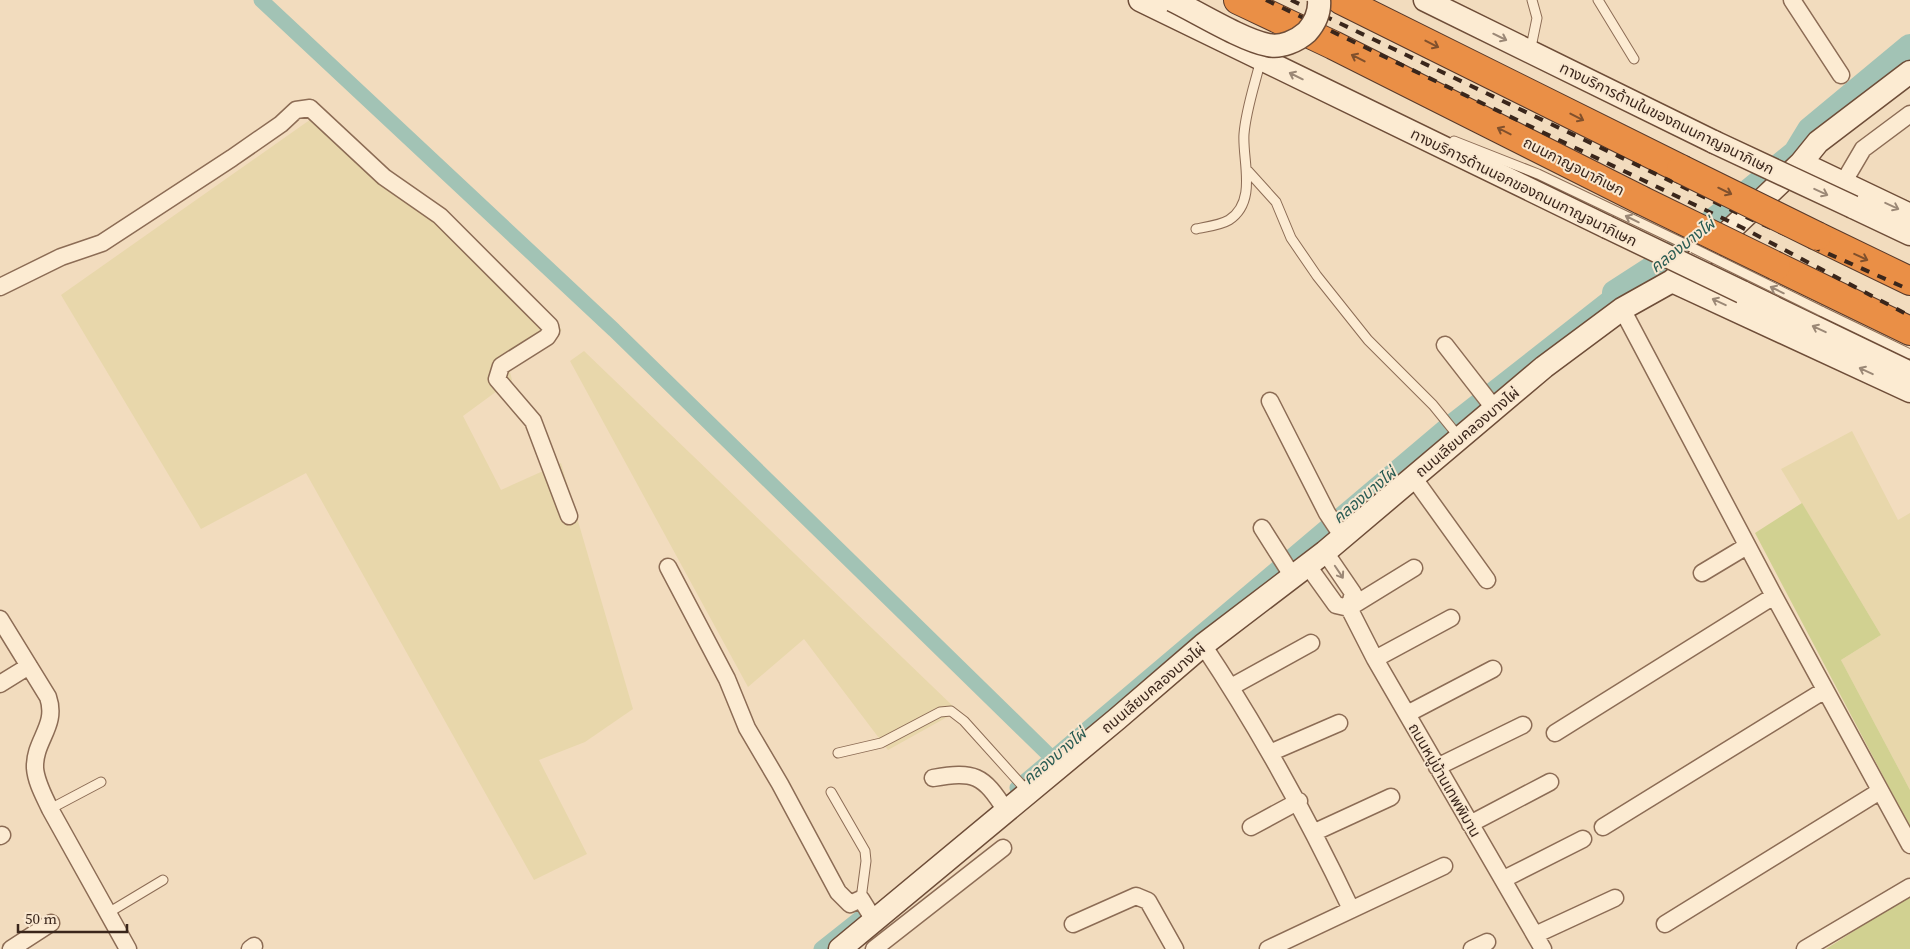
<svg xmlns="http://www.w3.org/2000/svg" width="1910" height="949" viewBox="0 0 1910 949" font-family="'Source Serif 4','Noto Sans Thai',serif">
<rect width="100%" height="100%" fill="#f2dcbe"/>
<path fill="#e8d7ab" d="M 321,112 L 562,330 L 508,364 L 512,380 L 463,416 L 501,490 L 561,463 L 633,709 L 585,742 L 539,760 L 587,854 L 534,880 L 306,473 L 201,529 L 61,295 Z
M 584,351 L 958,711 L 888,750 L 804,639 L 748,687 L 570,361 Z
M 1852,431 L 1898,520 L 1910,513 L 1910,790 L 1841,660 L 1881,635 L 1781,469 Z"/>
<path fill="#d1d191" d="M 1802,503 L 1881,635 L 1841,660 L 1910,790 L 1910,827 L 1755,533 Z
M 1910,895 L 1910,949 L 1826,949 Z"/>
<g fill="none" stroke-linecap="round" stroke-linejoin="round">
<path stroke="#a2c3b5" stroke-width="15" d="M 261,0 L 614,330 L 1052,758
M 1017,788 L 1444,427 L 1615,293
M 821,949 L 869,911"/>
<path stroke="#a2c3b5" stroke-width="26" d="M 1615,293 L 1666,260 L 1796,153 L 1810,130 L 1910,47"/>
<defs>
<path id="lane" d="M 1598,0 L 1634,59
M 1530,52 L 1537,18 L 1532,0
M 1454,141 L 1538,174 L 1693,248
M 1248,171 L 1276,202 L 1291,238 L 1317,276 L 1368,340 L 1433,405 L 1459,437
M 1196,229 C 1206,227 1221,225 1229,220 C 1258,201 1242,160 1244,134 C 1246,109 1255,84 1261,59
M 1821,311 L 1910,354
M 838,753 L 881,743 L 940,712 L 951,711 L 964,721 L 1028,792
M 831,792 L 865,851 L 866,861 L 861,899
M 50,809 L 101,782
M 108,913 L 163,880"/>
<path id="street" d="M 1792,0 L 1841,75
M 1843,183 L 1863,149 L 1910,114
M 0,287 L 61,257 L 102,243 L 232,158 L 281,124 L 296,110 L 310,108 L 384,177 L 440,216 L 550,326 L 551,331 L 547,337 L 501,366 L 497,379 L 533,421 L 569,516
M 1622,309 L 1774,596 L 1910,845
M 1445,345 L 1494,408
M 1270,401 L 1327,513 L 1343,537
M 1413,477 L 1487,580
M 1262,528 L 1293,577
M 1325,552 L 1353,593 L 1349,608 L 1375,659 L 1543,949
M 1308,566 L 1336,605 L 1349,608
M 668,567 L 727,679 L 747,728 L 780,784 L 838,892 L 850,904 L 861,899 L 874,920
M 1702,573 L 1747,546
M 1349,608 L 1414,568
M 0,619 L 48,697 C 58,726 34,740 35,768 C 36,782 44,796 50,809 L 128,949
M 1203,645 C 1261,732 1306,814 1351,909
M 1375,659 L 1451,618
M 0,684 L 29,666
M 1231,687 L 1311,643
M 1407,714 L 1493,669
M 1555,733 L 1774,596
M 1272,752 L 1339,723
M 1437,767 L 1523,725
M 933,778 C 974,771 983,774 1006,811
M 1470,824 L 1550,782
M 1251,827 L 1299,801
M 1603,827 L 1825,690
M 1315,832 L 1391,797
M 0,836 L 2,835
M 1504,879 L 1583,839
M 1073,924 L 1136,896 L 1148,901 L 1175,949
M 1665,924 L 1880,791
M 1535,935 L 1615,898
M 11,949 L 51,923
M 250,949 L 254,946
M 874,949 L 1003,848
M 1268,949 L 1444,866
M 1472,949 L 1487,942
M 1805,949 L 1910,887"/>
<path id="secondary" d="M 1140,0 L 1607,227
M 1425,0 L 1714,142
M 1801,163 L 1910,215
M 1853,207 L 1910,234
M 1672,281 L 1910,391
M 1742,292 L 1910,373
M 840,949 L 1117,719 L 1203,645 L 1325,552 L 1544,367 L 1622,309 L 1672,281 L 1707,252 L 1801,163 L 1818,142 L 1910,72"/>
<path id="highway" d="M 1238,0 L 1333,45 L 1641,200
M 1341,0 L 1681,169
M 1817,236 L 1910,281
M 1776,266 L 1910,331"/>
</defs>
<use href="#lane" stroke="#8c6c55" stroke-width="11"/>
<use href="#street" stroke="#8c6c55" stroke-width="19"/>
<use href="#secondary" stroke="#6e4d38" stroke-width="25"/>
<use href="#highway" stroke="#593a2a" stroke-width="30"/>
<use href="#lane" stroke="#fcebd2" stroke-width="9"/>
<use href="#street" stroke="#fcebd2" stroke-width="16"/>
<use href="#secondary" stroke="#fcebd2" stroke-width="22"/>
<use href="#highway" stroke="#ea8f46" stroke-width="28"/>
<path stroke="#3a261b" stroke-width="4" stroke-dasharray="9 9" stroke-linecap="butt" d="M 1266,0 L 1741,227 L 1910,316
M 1291,0 L 1746,217 L 1910,290"/>
<defs>
<path id="lane-bridge" d="M 1693,248 L 1821,311"/>
<path id="secondary-bridge" d="M 1172,0 C 1197,12 1242,40 1268,45 C 1281,48 1297,41 1307,32 C 1315,23 1320,12 1319,0
M 1714,142 L 1853,207
M 1607,227 L 1742,292"/>
<path id="highway-bridge" d="M 1681,169 L 1817,236
M 1641,200 L 1776,266"/>
</defs>
<use href="#lane-bridge" stroke="#8c6c55" stroke-width="11" stroke-linecap="butt"/>
<use href="#secondary-bridge" stroke="#6e4d38" stroke-width="25" stroke-linecap="butt"/>
<use href="#highway-bridge" stroke="#593a2a" stroke-width="30" stroke-linecap="butt"/>
<use href="#lane-bridge" stroke="#fcebd2" stroke-width="9"/>
<use href="#secondary-bridge" stroke="#fcebd2" stroke-width="22"/>
<use href="#highway-bridge" stroke="#ea8f46" stroke-width="28"/>
</g>
<defs><path id="oneway-shaft" d="M-6 0H5M1.5-3L5.5 0L1.5 3" fill="none" stroke-width="1.6" stroke-linecap="round" stroke-linejoin="round" transform="scale(1.25)"/></defs>
<g stroke="#9b8876">
<use href="#oneway-shaft" transform="translate(1500 37) rotate(26)"/>
<use href="#oneway-shaft" transform="translate(1296 76) rotate(-154)"/>
<use href="#oneway-shaft" transform="translate(1821 192) rotate(25)"/>
<use href="#oneway-shaft" transform="translate(1892 206) rotate(25)"/>
<use href="#oneway-shaft" transform="translate(1632 219) rotate(-154)"/>
<use href="#oneway-shaft" transform="translate(1777 290) rotate(-154)"/>
<use href="#oneway-shaft" transform="translate(1719 302) rotate(-155)"/>
<use href="#oneway-shaft" transform="translate(1819 329) rotate(-155)"/>
<use href="#oneway-shaft" transform="translate(1866 371) rotate(-155)"/>
<use href="#oneway-shaft" transform="translate(1339 572) rotate(56)"/>
</g>
<g stroke="#80502c">
<use href="#oneway-shaft" transform="translate(1432 44) rotate(27)"/>
<use href="#oneway-shaft" transform="translate(1358 58) rotate(-153)"/>
<use href="#oneway-shaft" transform="translate(1577 117) rotate(27)"/>
<use href="#oneway-shaft" transform="translate(1504 131) rotate(-153)"/>
<use href="#oneway-shaft" transform="translate(1725 191) rotate(26)"/>
<use href="#oneway-shaft" transform="translate(1861 257) rotate(25)"/>
</g>
<g text-anchor="middle" dominant-baseline="central" stroke-width="4" stroke-linejoin="round" paint-order="stroke">
<g font-size="15" fill="#3a261b" stroke="#f9e7cf">
<text transform="translate(1667 118) rotate(26)">ทางบริการด้านในของถนนกาญจนาภิเษก</text>
<text transform="translate(1574 166) rotate(27)">ถนนกาญจนาภิเษก</text>
<text transform="translate(1524 187) rotate(26)">ทางบริการด้านนอกของถนนกาญจนาภิเษก</text>
<text transform="translate(1467 432) rotate(-40)">ถนนเลียบคลองบางไผ่</text>
<text transform="translate(1153 688) rotate(-40)">ถนนเลียบคลองบางไผ่</text>
<text transform="translate(1445 780) rotate(60)">ถนนหมู่บ้านเทพพิมาน</text>
</g>
<g font-size="16" font-style="italic" fill="#295b52" stroke="#f9e7cf">
<text transform="translate(1682 245) rotate(-38)">คลองบางไผ่</text>
<text transform="translate(1364 495) rotate(-40)">คลองบางไผ่</text>
<text transform="translate(1054 756) rotate(-40)">คลองบางไผ่</text>
</g>
</g>
<path d="M18 924v8h109v-8" fill="none" stroke="#3a261b" stroke-width="2.5"/>
<text x="25" y="924" font-size="15" fill="#3a261b" stroke="#f9e7cf" stroke-width="4" paint-order="stroke">50 m</text>
</svg>
